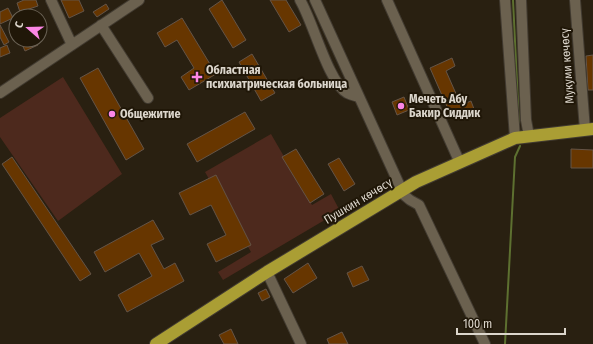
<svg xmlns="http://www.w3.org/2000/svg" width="593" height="344" viewBox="0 0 593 344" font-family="'Fira Sans Condensed',sans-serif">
<rect width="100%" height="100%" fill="#292011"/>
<path fill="#4d291d" d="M 63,77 L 122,174 L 58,221 L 0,137 L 0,118 Z
M 271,134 L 312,205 L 331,194 L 340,211 L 223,280 L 218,272 L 251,252 L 205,172 Z"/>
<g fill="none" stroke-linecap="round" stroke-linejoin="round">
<path stroke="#5d7030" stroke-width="2" d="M 513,0 L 519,123
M 505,344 L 515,157 L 520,146"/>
</g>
<path fill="#673600" stroke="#645447" d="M 24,0 L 36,0 L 38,6 L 20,12 L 17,3 Z
M 61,0 L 79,0 L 84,11 L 69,18 Z
M 222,0 L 246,40 L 233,48 L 209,9 Z
M 270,0 L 286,0 L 301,25 L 289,32 Z
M 106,4 L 109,9 L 97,17 L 93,12 Z
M 8,8 L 13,18 L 0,24 L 0,12 Z
M 182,18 L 216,74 L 189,90 L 181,77 L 194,68 L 177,40 L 165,47 L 157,33 Z
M 0,25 L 9,42 L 4,45 L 0,37 Z
M 24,40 L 35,40 L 38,45 L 25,51 L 21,42 Z
M 7,45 L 10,53 L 0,57 L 0,48 Z
M 252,54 L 275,93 L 261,101 L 239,62 Z
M 593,55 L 593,90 L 588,90 L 586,56 Z
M 452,58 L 455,66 L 446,71 L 461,105 L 471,101 L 474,109 L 452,118 L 430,68 Z
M 98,68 L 144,149 L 126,160 L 80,78 Z
M 404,97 L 409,110 L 397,115 L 392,102 Z
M 245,112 L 255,129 L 197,162 L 187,144 Z
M 296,149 L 324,194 L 310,203 L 282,157 Z
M 571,149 L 593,150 L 593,168 L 571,168 Z
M 12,157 L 91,274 L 80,281 L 2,164 Z
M 339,158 L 355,184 L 344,191 L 328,164 Z
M 216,175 L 251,245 L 216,262 L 207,244 L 226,235 L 211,205 L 190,215 L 179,193 Z
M 153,220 L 164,239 L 151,245 L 164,269 L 175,263 L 184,281 L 127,312 L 118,295 L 152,276 L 139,253 L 105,272 L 94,252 Z
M 308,263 L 317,278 L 293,293 L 284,279 Z
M 362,266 L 369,280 L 353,287 L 347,273 Z
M 266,289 L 270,297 L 262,301 L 258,293 Z
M 231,329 L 238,344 L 224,344 L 219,335 Z
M 342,332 L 348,344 L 329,344 L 327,339 Z"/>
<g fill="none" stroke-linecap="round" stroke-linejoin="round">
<defs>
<path id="minor" d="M 51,0 L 72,45
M 300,0 C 313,21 328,82 347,93 C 351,95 356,96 359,97
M 315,0 L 404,195 L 410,200 L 419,205 L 485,344
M 387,0 L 460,163
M 505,0 L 515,138
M 521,0 L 526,120 L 529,136
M 575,0 L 585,130
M 101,25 L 148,98
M 0,93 L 139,0
M 267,272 L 301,344"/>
<path id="highway" d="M 156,344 L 267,272 L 416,182 L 515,138 L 593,129"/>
</defs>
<use href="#minor" stroke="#423b31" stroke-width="12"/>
<use href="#highway" stroke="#423b31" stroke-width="14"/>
<use href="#minor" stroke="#6b614f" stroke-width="10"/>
<use href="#highway" stroke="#aa9e34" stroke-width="12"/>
</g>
<g fill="#fb86e5" stroke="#201708" stroke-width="1.5">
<path d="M195 71h4v4h4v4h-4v4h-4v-4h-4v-4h4z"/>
<circle cx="401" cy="106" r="4"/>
<circle cx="112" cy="114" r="4"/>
</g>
<g text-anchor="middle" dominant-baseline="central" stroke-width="4" stroke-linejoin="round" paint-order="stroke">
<g font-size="12" fill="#dcd6cc" stroke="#201708">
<text transform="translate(567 66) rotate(-94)">Мукуми көчөсү</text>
<text transform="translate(358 201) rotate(-31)">Пушкин көчөсү</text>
</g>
<g font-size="12" font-weight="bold" fill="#dcd6cc" stroke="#201708" text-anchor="start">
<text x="206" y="70">Областная<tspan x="206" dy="14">психиатрическая больница</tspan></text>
<text x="409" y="99">Мечеть Абу<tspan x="409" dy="14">Бакир Сиддик</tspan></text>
<text x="120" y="114">Общежитие</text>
</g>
</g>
<g transform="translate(28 28) rotate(290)"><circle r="19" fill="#201708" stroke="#6b6356"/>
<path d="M0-3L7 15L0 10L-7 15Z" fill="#fb86e5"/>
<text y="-6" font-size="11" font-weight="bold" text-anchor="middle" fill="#dcd6cc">С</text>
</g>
<path d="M457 328v6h108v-6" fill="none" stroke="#dcd6cc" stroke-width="2"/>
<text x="463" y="328" font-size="12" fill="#dcd6cc" stroke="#201708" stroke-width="3" paint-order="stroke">100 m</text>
</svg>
